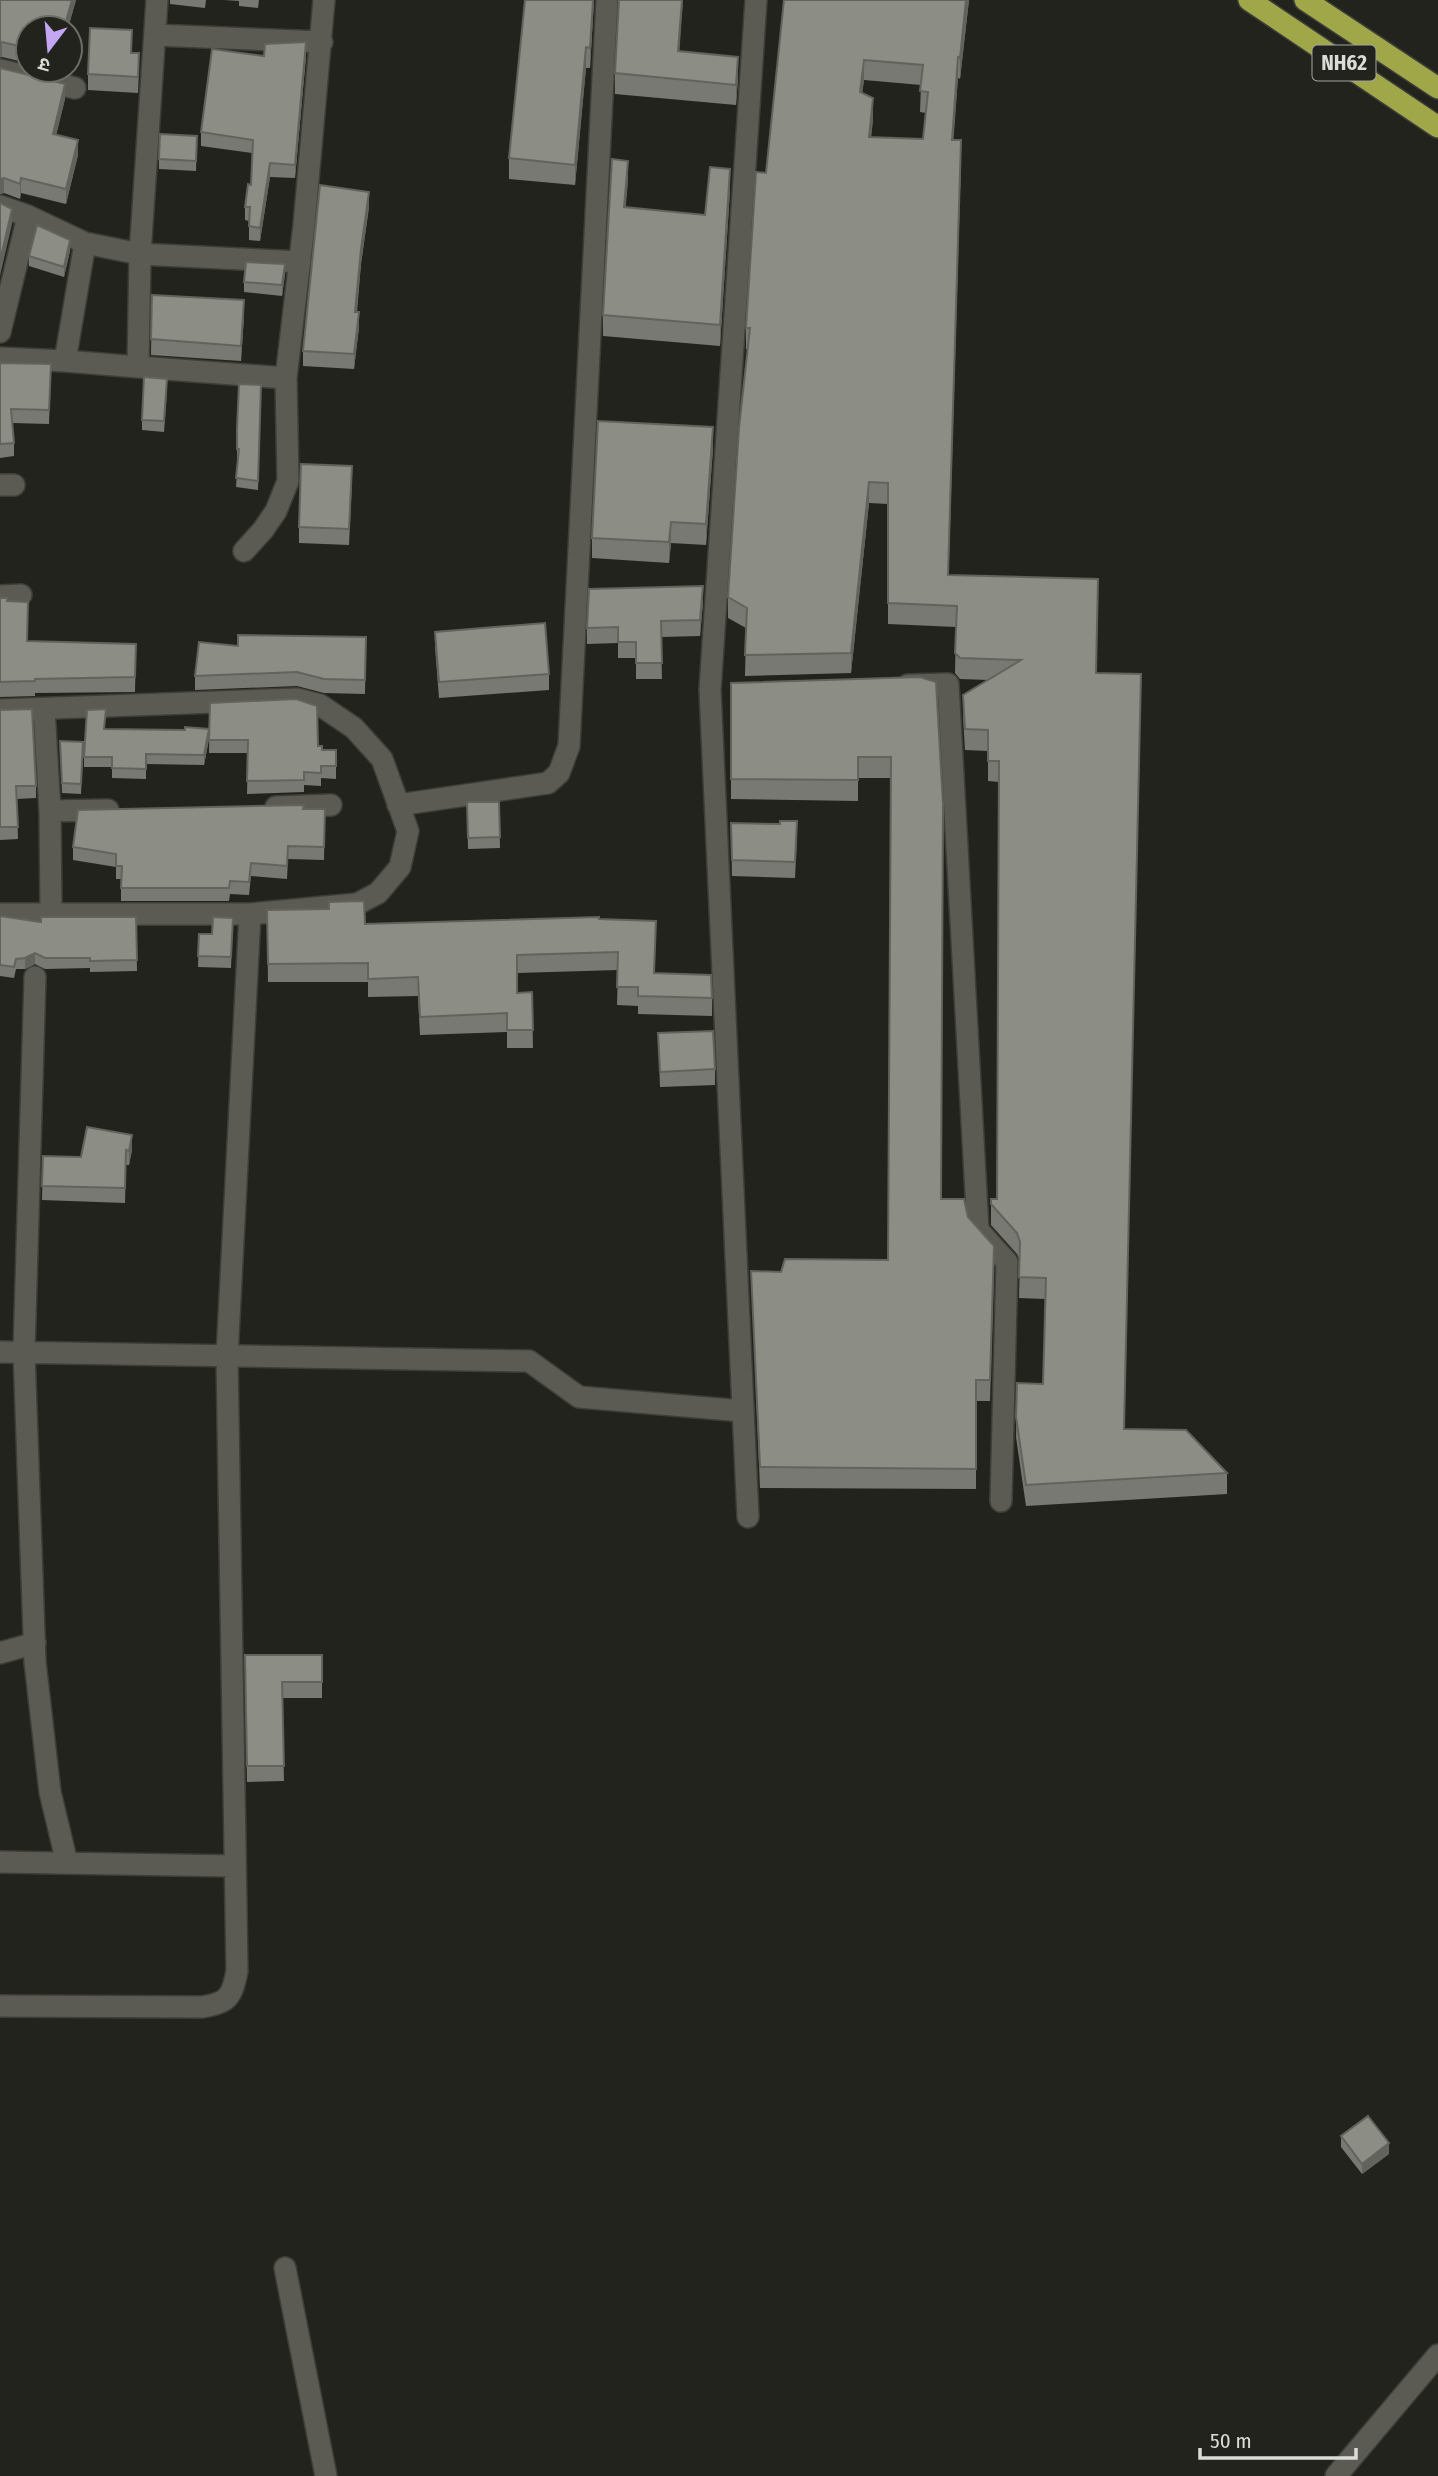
<svg xmlns="http://www.w3.org/2000/svg" width="1438" height="2476" viewBox="0 0 1438 2476" font-family="'Fira Sans Condensed','Noto Sans Devanagari',sans-serif">
<rect width="100%" height="100%" fill="#22231d"/>
<g fill="none" stroke-linecap="round" stroke-linejoin="round">
<defs>
<path id="minor" d="M 157,0 L 140,254 L 138,367 L 286,378 L 304,225 L 324,0
M 155,35 L 322,42
M 0,70 L 75,88
M 0,206 L 28,216 L 85,243
M 0,332 L 28,216
M 0,358 L 65,361 L 85,243 L 140,254 L 300,262
M 65,361 L 138,367
M 0,485 L 14,485
M 244,551 L 263,530 L 276,511 L 288,481 L 286,378
M 0,596 L 21,595
M 908,685 L 948,684 L 978,1230 L 1007,1262 L 1001,1501
M 44,709 L 50,811 L 51,914
M 0,710 L 297,699 L 320,705 L 354,728 L 382,759 L 408,831 L 400,867 L 378,893 L 357,904 L 250,914 L 0,914
M 398,805 L 548,783 L 559,773 L 569,746 L 607,0
M 276,807 L 331,805
M 50,811 L 108,810
M 35,977 L 24,1352 L 35,1662 L 50,1792 L 67,1863
M 0,1352 L 529,1361 L 579,1397 L 743,1411
M 748,1517 L 710,690 L 756,0
M 0,1653 L 35,1643
M 0,1862 L 235,1866
M 0,2006 L 202,2007 C 228,2003 232,1997 237,1971 L 227,1356 L 250,914
M 285,2268 L 326,2476
M 1336,2476 L 1438,2355"/>
<path id="highway" d="M 1249,0 L 1438,127
M 1305,0 L 1438,88"/>
</defs>
<use href="#minor" stroke="#3e3e39" stroke-width="24"/>
<use href="#highway" stroke="#3e3e39" stroke-width="24"/>
<use href="#minor" stroke="#5b5b54" stroke-width="21"/>
<use href="#highway" stroke="#a0a748" stroke-width="21"/>
</g>
<path fill="#787972" fill-rule="evenodd" d="M 0,0 L 76,0 L 68,28 L 28,28 L 28,63 L 2,57 Z
M 170,0 L 206,0 L 205,8 L 170,4 Z
M 224,0 L 259,0 L 258,8 L 239,6 L 239,1 Z
M 594,0 L 590,68 L 586,68 L 575,185 L 509,179 L 509,158 Z
M 784,0 L 969,0 L 960,79 L 958,78 L 953,140 L 961,161 L 948,575 L 1096,673 L 1124,1429 L 1227,1473 L 1227,1494 L 1026,1506 L 1016,1437 L 1017,1383 L 1043,1384 L 1045,1299 L 1019,1298 L 1020,1261 L 1017,1254 L 991,1225 L 991,1199 L 997,1199 L 999,782 L 988,781 L 988,751 L 965,750 L 963,716 L 963,695 L 988,680 L 960,679 L 955,673 L 956,627 L 888,624 L 888,504 L 869,503 L 851,673 L 745,676 L 746,628 L 728,618 L 728,597 L 748,349 L 746,349 L 746,328 L 766,173 ZM 864,80 L 921,85 L 920,112 L 926,113 L 923,139 L 871,137 L 873,119 L 862,93 Z
M 680,51 L 738,78 L 736,105 L 615,94 L 615,73 Z
M 132,53 L 139,69 L 138,93 L 88,90 L 88,74 Z
M 264,56 L 306,56 L 295,178 L 270,177 L 260,241 L 249,240 L 249,221 L 245,220 L 245,207 L 251,185 L 252,153 L 201,146 L 201,132 Z
M 0,68 L 65,99 L 56,134 L 78,155 L 66,204 L 21,193 L 20,199 L 4,193 L 0,194 Z
M 197,136 L 196,171 L 159,169 L 159,159 Z
M 628,181 L 625,207 L 705,215 L 730,190 L 720,346 L 603,336 L 603,315 Z
M 369,207 L 361,264 L 357,312 L 359,327 L 354,369 L 303,366 L 303,351 Z
M 70,251 L 64,277 L 29,266 L 29,256 Z
M 285,274 L 282,296 L 244,292 L 244,282 Z
M 152,295 L 244,315 L 241,361 L 151,355 Z
M 0,363 L 51,364 L 49,424 L 12,423 L 14,443 L 14,456 L 0,458 Z
M 261,385 L 258,490 L 236,487 L 238,458 L 237,459 L 237,429 Z
M 167,390 L 164,432 L 142,430 L 142,420 Z
M 713,448 L 706,545 L 671,543 L 669,563 L 592,558 L 592,538 Z
M 352,481 L 349,545 L 299,543 L 299,527 Z
M 0,598 L 7,601 L 27,641 L 136,644 L 135,692 L 35,693 L 35,696 L 0,697 Z
M 703,602 L 700,636 L 661,637 L 662,679 L 636,679 L 636,658 L 618,658 L 618,643 L 587,644 L 587,628 Z
M 435,632 L 549,674 L 549,690 L 439,698 L 435,647 Z
M 366,637 L 365,694 L 324,693 L 297,686 L 195,690 L 195,676 L 238,646 Z
M 920,677 L 941,1199 L 968,1217 L 994,1267 L 990,1401 L 976,1401 L 976,1489 L 760,1488 L 751,1271 L 781,1272 L 888,1260 L 891,778 L 858,778 L 858,801 L 731,799 L 731,683 Z
M 210,703 L 318,746 L 322,750 L 336,750 L 336,779 L 321,778 L 321,786 L 304,785 L 304,792 L 247,794 L 248,753 L 209,753 Z
M 0,710 L 36,786 L 36,798 L 17,799 L 18,839 L 0,840 Z
M 105,729 L 209,739 L 204,765 L 146,764 L 146,779 L 112,778 L 112,767 L 84,767 L 84,757 Z
M 60,741 L 83,752 L 81,794 L 62,793 Z
M 467,802 L 499,802 L 500,848 L 468,849 Z
M 303,809 L 325,809 L 324,860 L 288,859 L 287,879 L 251,876 L 249,895 L 230,894 L 229,901 L 121,901 L 121,879 L 116,879 L 116,867 L 73,860 L 73,847 Z
M 731,823 L 797,837 L 795,878 L 732,876 Z
M 267,910 L 365,924 L 599,919 L 655,973 L 712,998 L 712,1016 L 638,1014 L 638,1006 L 617,1005 L 618,970 L 517,973 L 517,993 L 532,992 L 533,1048 L 507,1048 L 507,1032 L 420,1035 L 418,996 L 368,997 L 368,982 L 268,982 Z
M 0,916 L 41,922 L 136,917 L 137,971 L 90,972 L 90,968 L 45,969 L 35,964 L 25,969 L 16,969 L 14,978 L 0,976 Z
M 233,918 L 231,968 L 198,967 L 199,934 L 212,934 Z
M 658,1033 L 715,1069 L 715,1085 L 660,1087 Z
M 87,1127 L 132,1150 L 129,1165 L 126,1165 L 125,1203 L 42,1200 L 43,1156 L 81,1157 Z
M 245,1655 L 322,1655 L 322,1698 L 282,1698 L 284,1781 L 247,1782 Z
M 1341,2136 L 1389,2154 L 1362,2174 L 1341,2147 Z"/>
<path fill="#62635d" d="M 72,0 L 76,0 L 68,28 L 64,28 Z
M 593,0 L 594,0 L 590,68 L 590,48 Z
M 682,0 L 683,0 L 678,72 L 678,51 Z
M 966,0 L 969,0 L 960,79 L 960,58 Z
M 2,42 L 2,57 L 0,58 L 0,43 Z
M 306,42 L 306,56 L 295,178 L 295,165 Z
M 586,47 L 586,68 L 575,185 L 575,165 Z
M 738,57 L 738,78 L 736,105 L 736,85 Z
M 958,57 L 958,78 L 952,161 L 952,140 Z
M 864,60 L 864,80 L 860,112 L 860,92 Z
M 65,84 L 65,99 L 53,149 L 53,134 Z
M 873,98 L 873,119 L 869,158 L 869,137 Z
M 78,140 L 78,155 L 66,204 L 66,189 Z
M 961,140 L 961,161 L 948,596 L 948,575 Z
M 628,161 L 628,181 L 624,228 L 624,207 Z
M 270,163 L 270,177 L 260,241 L 260,228 Z
M 730,169 L 730,190 L 720,346 L 720,325 Z
M 4,178 L 4,193 L 0,194 L 0,179 Z
M 21,178 L 21,193 L 20,199 L 20,184 Z
M 369,192 L 369,207 L 361,264 L 355,327 L 355,312 L 361,249 Z
M 12,209 L 12,224 L 0,276 L 0,261 Z
M 70,240 L 70,251 L 64,277 L 64,267 Z
M 285,264 L 285,274 L 282,296 L 282,285 Z
M 244,300 L 244,315 L 241,361 L 241,346 Z
M 359,312 L 359,327 L 354,369 L 354,354 Z
M 713,427 L 713,448 L 706,545 L 706,524 Z
M 869,482 L 869,503 L 851,673 L 851,653 Z
M 671,522 L 671,543 L 669,563 L 669,542 Z
M 703,586 L 703,602 L 700,636 L 700,620 Z
M 209,729 L 209,739 L 204,765 L 204,755 Z
M 35,953 L 35,964 L 25,969 L 25,958 Z
M 132,1135 L 132,1150 L 129,1165 L 129,1151 Z
M 1389,2143 L 1389,2154 L 1362,2174 L 1362,2164 Z"/>
<path fill="#8c8d85" stroke="#62635d" stroke-width="2" fill-rule="evenodd" d="M 0,0 L 72,0 L 64,28 L 28,28 L 28,48 L 2,42 L 0,43 Z
M 525,0 L 593,0 L 590,48 L 586,47 L 575,165 L 509,158 Z
M 619,0 L 682,0 L 678,51 L 738,57 L 736,85 L 615,73 Z
M 784,0 L 966,0 L 960,58 L 958,57 L 952,140 L 961,140 L 948,575 L 1098,579 L 1096,673 L 1141,674 L 1124,1429 L 1186,1430 L 1227,1473 L 1026,1485 L 1016,1417 L 1017,1383 L 1043,1384 L 1046,1278 L 1019,1277 L 1020,1242 L 1017,1233 L 991,1204 L 991,1199 L 997,1199 L 999,761 L 988,761 L 988,730 L 965,729 L 963,695 L 1021,660 L 960,658 L 955,653 L 957,606 L 888,603 L 888,483 L 869,482 L 851,653 L 745,655 L 747,608 L 728,597 L 739,428 L 750,328 L 746,328 L 756,172 L 766,173 ZM 864,60 L 923,65 L 920,91 L 928,92 L 923,139 L 869,137 L 873,98 L 860,92 Z
M 90,28 L 132,30 L 131,53 L 139,53 L 138,77 L 88,74 Z
M 306,42 L 295,165 L 270,163 L 260,228 L 249,226 L 250,207 L 245,207 L 248,184 L 251,185 L 253,140 L 201,132 L 212,49 L 264,56 L 265,44 Z
M 0,68 L 65,84 L 53,134 L 78,140 L 66,189 L 21,178 L 20,184 L 4,178 L 0,179 Z
M 160,134 L 197,136 L 196,161 L 159,159 Z
M 612,159 L 628,161 L 624,207 L 705,215 L 710,167 L 730,169 L 720,325 L 603,315 Z
M 320,185 L 369,192 L 361,249 L 355,312 L 359,312 L 354,354 L 303,351 Z
M 0,203 L 12,209 L 0,261 Z
M 37,225 L 70,240 L 64,267 L 29,256 Z
M 246,262 L 285,264 L 282,285 L 244,282 Z
M 152,295 L 244,300 L 241,346 L 151,339 Z
M 0,363 L 51,364 L 49,410 L 11,409 L 14,443 L 0,444 Z
M 144,377 L 167,379 L 164,421 L 142,420 Z
M 239,384 L 261,385 L 258,481 L 236,478 L 239,449 L 237,449 L 237,429 Z
M 598,421 L 713,427 L 706,524 L 671,522 L 669,542 L 592,538 Z
M 301,464 L 352,466 L 349,529 L 299,527 Z
M 703,586 L 700,620 L 661,621 L 662,663 L 636,663 L 636,642 L 618,642 L 618,627 L 587,628 L 589,589 Z
M 0,598 L 7,598 L 7,601 L 28,602 L 27,641 L 136,644 L 135,677 L 35,679 L 35,681 L 0,682 Z
M 545,623 L 549,674 L 439,682 L 435,632 Z
M 238,635 L 366,637 L 365,680 L 324,679 L 297,672 L 195,676 L 199,642 L 238,646 Z
M 920,677 L 936,682 L 943,804 L 941,1199 L 964,1199 L 968,1217 L 994,1246 L 990,1380 L 976,1380 L 976,1469 L 760,1467 L 751,1271 L 781,1272 L 785,1259 L 888,1260 L 891,757 L 858,757 L 858,780 L 731,779 L 731,683 Z
M 296,699 L 317,706 L 318,746 L 322,746 L 322,750 L 336,750 L 336,766 L 321,766 L 321,773 L 304,772 L 304,780 L 247,781 L 248,740 L 209,740 L 210,703 Z
M 32,709 L 36,786 L 16,786 L 18,827 L 0,827 L 0,710 Z
M 106,709 L 104,729 L 185,730 L 185,727 L 209,729 L 204,755 L 146,754 L 146,769 L 112,768 L 112,757 L 84,757 L 87,710 Z
M 60,741 L 83,742 L 81,784 L 62,783 Z
M 467,802 L 499,802 L 500,837 L 468,838 Z
M 304,805 L 303,809 L 325,809 L 324,847 L 288,846 L 287,866 L 251,863 L 249,882 L 230,881 L 229,888 L 121,888 L 122,866 L 116,866 L 116,854 L 73,847 L 78,810 Z
M 780,821 L 797,821 L 795,862 L 732,860 L 731,823 L 780,824 Z
M 364,901 L 365,924 L 599,917 L 599,919 L 656,921 L 654,973 L 711,975 L 712,998 L 638,996 L 638,987 L 617,987 L 618,952 L 517,955 L 517,993 L 532,992 L 533,1030 L 507,1030 L 507,1013 L 420,1017 L 418,977 L 368,979 L 368,963 L 268,964 L 267,910 L 329,909 L 329,902 Z
M 0,916 L 41,922 L 41,917 L 136,917 L 137,960 L 90,961 L 90,958 L 45,958 L 35,953 L 25,958 L 16,959 L 14,967 L 0,965 Z
M 213,917 L 233,918 L 231,957 L 198,956 L 199,934 L 212,934 Z
M 713,1031 L 715,1069 L 660,1072 L 658,1033 Z
M 87,1127 L 132,1135 L 129,1151 L 126,1150 L 125,1188 L 42,1186 L 43,1156 L 81,1157 Z
M 245,1655 L 322,1655 L 322,1682 L 282,1682 L 284,1766 L 247,1766 Z
M 1368,2116 L 1389,2143 L 1362,2164 L 1341,2136 Z"/>
<g text-anchor="middle" dominant-baseline="central" stroke-width="7" stroke-linejoin="round" paint-order="stroke">
<rect fill="#22231d" stroke="#a4a49f" stroke-width="2" x="1312.5" y="45.5" width="63" height="35" rx="5"/>
<g font-size="21" font-weight="bold" fill="#dbdcd7">
<text x="1344" y="63">NH62</text>
</g>
</g>
<g transform="translate(49 49) rotate(196)"><circle r="33" fill="#22231d" stroke="#6c6d67" stroke-width="2"/>
<path d="M0-5L12 26L0 18L-12 26Z" fill="#c3a7f2"/>
<text y="-10" font-size="19" font-weight="bold" text-anchor="middle" fill="#dbdcd7">उ</text>
</g>
<path d="M1200 2448v10h156v-10" fill="none" stroke="#dbdcd7" stroke-width="3.5"/>
<text x="1210" y="2448" font-size="21" fill="#dbdcd7" stroke="#22231d" stroke-width="5" paint-order="stroke">50 m</text>
</svg>
